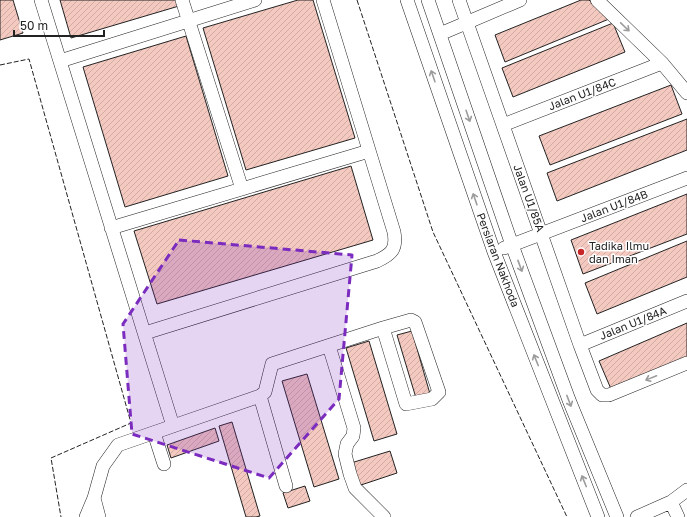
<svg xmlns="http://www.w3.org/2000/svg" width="687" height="517" viewBox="0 0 687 517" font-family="'Golos Text',sans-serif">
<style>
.building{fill:url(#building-hatch);stroke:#222}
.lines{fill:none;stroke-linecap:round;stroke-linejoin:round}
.minor-casing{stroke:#222;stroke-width:14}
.minor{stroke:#fff;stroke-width:13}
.fence{stroke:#222;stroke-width:1;stroke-dasharray:5 2;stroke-linecap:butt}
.oneway{stroke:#9c9c9c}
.marked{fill:#7b2cbf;fill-opacity:0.2;stroke:#7b2cbf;stroke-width:3;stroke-dasharray:8 5;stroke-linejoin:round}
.poi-dot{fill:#c62828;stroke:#fff;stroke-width:1.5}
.labels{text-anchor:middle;stroke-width:3;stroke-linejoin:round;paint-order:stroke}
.street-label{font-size:11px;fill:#222;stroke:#fff}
.poi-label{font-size:11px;fill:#222;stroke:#fff;text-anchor:start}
</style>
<defs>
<pattern id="building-hatch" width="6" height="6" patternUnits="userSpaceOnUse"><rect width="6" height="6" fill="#f3c9c0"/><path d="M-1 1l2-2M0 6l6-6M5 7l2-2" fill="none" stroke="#d0aca5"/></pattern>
</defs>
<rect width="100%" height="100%" fill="#fff"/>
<path class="building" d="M0,0H13L23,33L0,40Z
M60,0H177L179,6L71,38Z
M298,0H313L355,138L246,170L203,28Z
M581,0H589L609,19L505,62L495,35Z
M613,23L625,52L513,97L502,68Z
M186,36L228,176L125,207L83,67Z
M671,85L682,114L550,165L539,136Z
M687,119V150L557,201L547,173Z
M351,166L373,240L157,304L134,231Z
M687,194V234L583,274L571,240Z
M687,241V277L597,314L585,283Z
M687,323V357L611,389L599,361Z
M412,331L430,394L416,398L397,335Z
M369,341L397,434L374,441L346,348Z
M307,374L339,479L314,487L282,381Z
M232,422L260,516L256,517H246L219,426Z
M215,428L219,441L171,458L167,445Z
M390,451L397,473L358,486L351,463Z
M305,486L310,501L288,508L283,493Z"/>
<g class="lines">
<defs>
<path id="minor" d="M41,0L173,426
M182,0L242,189
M407,0L494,252L598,517
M428,0L512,245L569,400L617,517
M459,0L580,345L597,390L602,395H609L687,363
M597,0L662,63L687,93
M440,34L520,0
M60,61L255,0
M503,125L662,63
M111,228L369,151
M504,248L687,178
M411,320L415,322L439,392L432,399L406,404L383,328Z
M145,333L377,261C392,254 397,249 394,232L323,0
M580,345L687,301
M329,346L354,428L353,436L347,444L345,454L350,474L355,488L384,517
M260,396L286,486
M154,433L164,464
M94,498L99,517
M671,502L678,517
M86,517L94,498L103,466L118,445L260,396L265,392L272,364L383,328
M637,517L671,502L687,490"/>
</defs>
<use href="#minor" class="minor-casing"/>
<use href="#minor" class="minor"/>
<path class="fence" d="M357,0L433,232L567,517
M0,65L29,59L131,423L51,458L61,517"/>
</g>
<defs><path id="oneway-shaft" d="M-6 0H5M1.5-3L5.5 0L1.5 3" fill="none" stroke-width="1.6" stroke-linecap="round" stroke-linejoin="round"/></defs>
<g class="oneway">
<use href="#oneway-shaft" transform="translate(625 27) rotate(44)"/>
<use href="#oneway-shaft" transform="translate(433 76) rotate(-109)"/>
<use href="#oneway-shaft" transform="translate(468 116) rotate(71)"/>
<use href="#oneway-shaft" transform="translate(475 199) rotate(-109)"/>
<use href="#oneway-shaft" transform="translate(520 266) rotate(70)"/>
<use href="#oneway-shaft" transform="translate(536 360) rotate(-112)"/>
<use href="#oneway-shaft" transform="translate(651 378) rotate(158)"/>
<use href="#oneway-shaft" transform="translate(569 401) rotate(69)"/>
<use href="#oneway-shaft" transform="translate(584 481) rotate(-112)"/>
</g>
<path class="marked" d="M179,240L352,255L339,399L269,478L132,434L123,324Z"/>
<circle class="poi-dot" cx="581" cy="252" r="4"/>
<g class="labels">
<g class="street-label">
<text transform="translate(582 94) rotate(-21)" y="4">Jalan U1/84C</text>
<text transform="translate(529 198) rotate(70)" y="4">Jalan U1/85A</text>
<text transform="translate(614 206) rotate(-21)" y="4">Jalan U1/84B</text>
<text transform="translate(498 260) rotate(69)" y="4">Persiaran Nakhoda</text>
<text transform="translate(633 323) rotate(-22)" y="4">Jalan U1/84A</text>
</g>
<g class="poi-label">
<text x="589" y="250">Tadika Ilmu<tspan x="589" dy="13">dan Iman</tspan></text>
</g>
</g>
<path d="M14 30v6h90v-6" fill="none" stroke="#222222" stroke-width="2"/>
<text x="20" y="30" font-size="12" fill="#222222" stroke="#ffffff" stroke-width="3" paint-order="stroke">50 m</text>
</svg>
